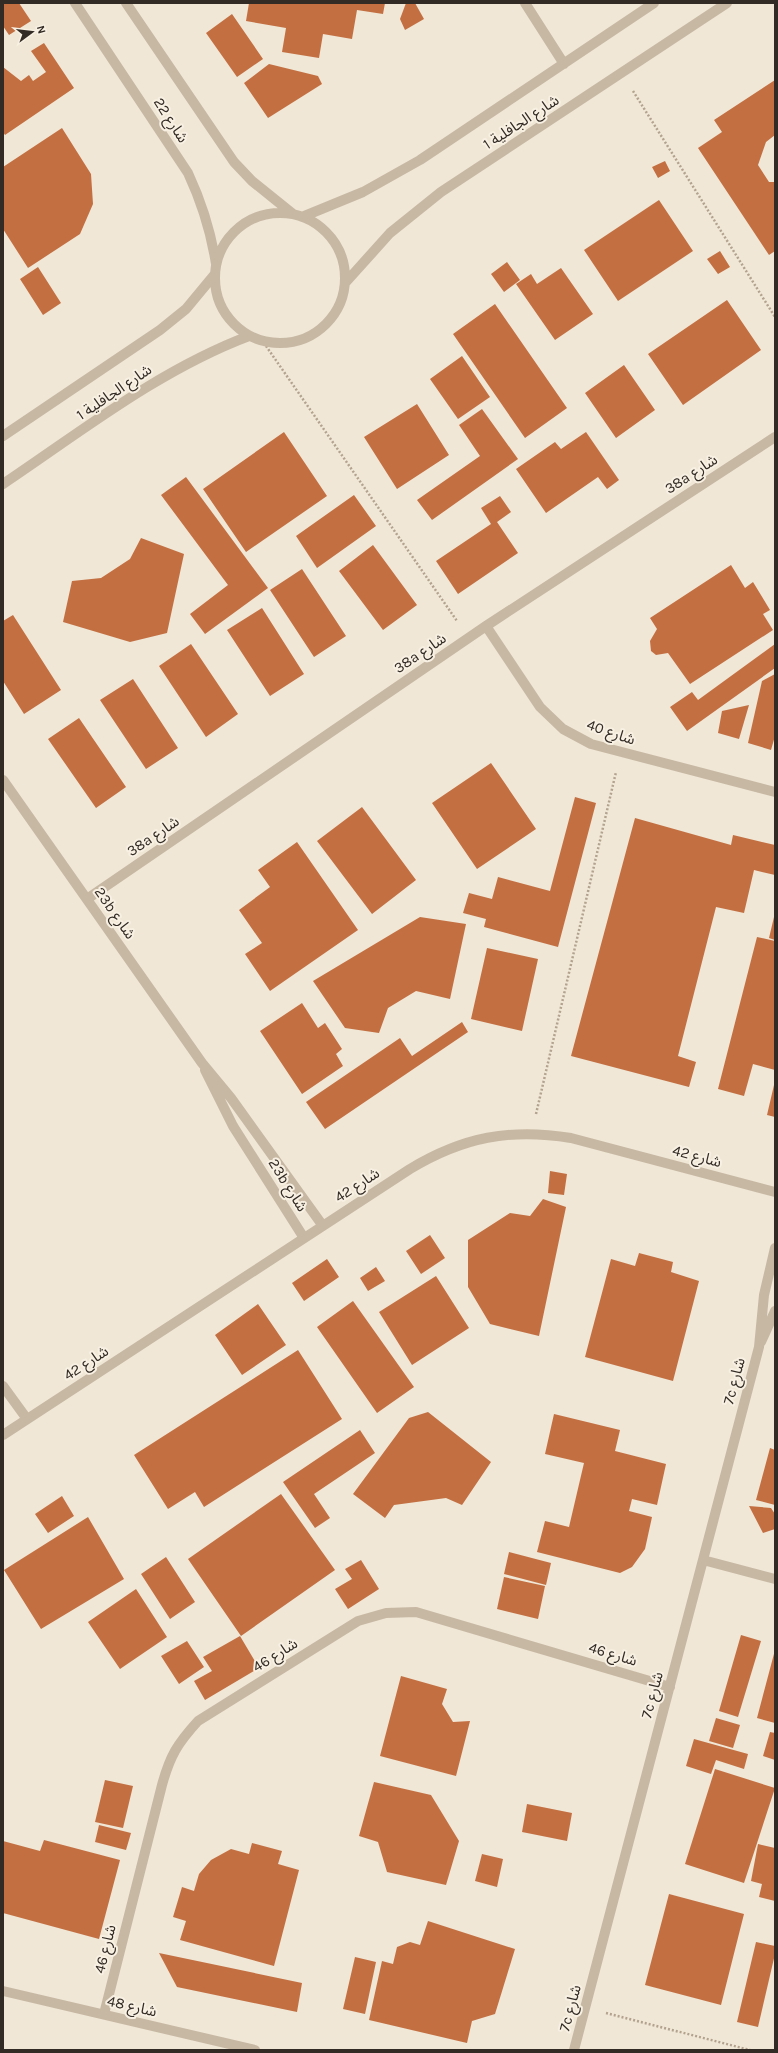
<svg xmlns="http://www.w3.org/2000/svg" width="778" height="2053" viewBox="0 0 778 2053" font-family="Karla,'Noto Sans Arabic',sans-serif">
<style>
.building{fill:#c36f42}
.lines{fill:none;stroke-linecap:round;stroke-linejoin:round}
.path{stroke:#b2a28e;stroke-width:2.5;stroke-dasharray:2 2;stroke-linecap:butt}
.minor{stroke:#c7b8a3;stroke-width:10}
.labels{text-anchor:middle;stroke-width:4;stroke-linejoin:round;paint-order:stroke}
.street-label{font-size:15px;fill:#322b25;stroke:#f8f0e2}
</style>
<rect width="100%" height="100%" fill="#f0e7d6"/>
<path class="building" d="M3,3H19L31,21L9,35L3,26Z
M249,3H385L383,14L357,10L352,39L323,34L319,58L282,52L286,28L246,21Z
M406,3H415L424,19L405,30L400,19Z
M232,14L263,59L237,77L206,33Z
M44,43L74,88L5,135L3,132V67L21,81L29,75L33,81L46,72L31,51Z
M269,64L318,76L322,84L268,118L244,83Z
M775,80V135L766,142L758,165L769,182H775V251L769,255L698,148L722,132L714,120Z
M62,128L91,174L93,204L80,234L28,268L3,229V167Z
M665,161L670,171L658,178L652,167Z
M659,200L693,251L618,301L584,250Z
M720,251L730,267L718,274L707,259Z
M507,262L520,280L504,292L491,274Z
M38,267L61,303L43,315L20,279Z
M561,268L593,314L555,340L516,284L531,274L537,284Z
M727,300L761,350L683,405L648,354Z
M495,304L567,408L525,438L453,334Z
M462,356L490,397L458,419L430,379Z
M624,365L655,410L616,438L585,393Z
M417,404L449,455L397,489L364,437Z
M482,409L518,459L432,520L417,500L480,456L459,425Z
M284,432L327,496L246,552L203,489Z
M586,432L619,480L607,489L598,477L546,513L516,469L555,442L561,449Z
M186,477L268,588L205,634L190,614L228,585L161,495Z
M354,495L376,526L317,568L296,536Z
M500,496L511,512L497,522L518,553L458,594L436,561L491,524L481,508Z
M141,538L184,554L167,633L130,642L63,622L72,581L101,578L130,559Z
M373,545L417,605L383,630L339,571Z
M731,565L745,588L753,582L770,610L763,614L773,630L690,684L668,653L656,655L651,651L650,641L657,629L650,618Z
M302,569L346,636L314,657L270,590Z
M262,608L304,674L270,696L227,630Z
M13,615L61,690L24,714L3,681V621Z
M191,644L238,714L206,737L159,666Z
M775,644V668L687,731L670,707L692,692L698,700Z
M775,674V736L771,750L748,743L762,681Z
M133,679L178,748L146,769L100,700Z
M749,705L739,739L718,733L722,711Z
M79,718L126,787L96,808L48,739Z
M491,763L536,829L477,869L432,803Z
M575,797L596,803L558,947L484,927L486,919L463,913L469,893L492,899L498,877L550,891Z
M362,807L416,880L372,914L317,841Z
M635,818L731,845L733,835L775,845V875L754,870L744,913L716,907L678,1056L696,1062L689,1087L571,1056Z
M297,842L358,930L270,991L245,954L262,943L239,910L270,887L258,870Z
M420,917L466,924L450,999L416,991L388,1008L379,1033L345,1028L313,981Z
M774,917L775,918V940L769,938Z
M757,937L775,941V1070L753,1064L744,1096L718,1089Z
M487,948L538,959L522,1031L471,1019Z
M302,1003L318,1028L325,1023L342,1049L336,1054L343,1066L302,1094L260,1031Z
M462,1022L468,1032L325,1129L306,1102L400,1038L412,1056Z
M774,1085H775V1117L767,1115Z
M550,1171L567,1174L564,1195L548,1193Z
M543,1199L566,1207L539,1336L490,1324L468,1287V1240L510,1213L530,1216Z
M430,1235L445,1258L421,1274L406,1251Z
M639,1253L673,1262L671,1272L699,1281L673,1381L585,1357L611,1259L635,1266Z
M327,1259L339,1277L304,1301L292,1283Z
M376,1267L385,1281L368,1291L360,1278Z
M436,1276L469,1328L412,1365L379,1312Z
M353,1301L414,1387L377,1413L317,1327Z
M258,1304L286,1345L242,1375L215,1335Z
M298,1350L342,1419L204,1507L195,1492L168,1509L134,1455Z
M428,1412L491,1462L462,1505L446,1498L394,1505L385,1518L353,1494L409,1418Z
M554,1414L620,1430L615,1451L666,1464L657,1505L632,1499L629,1511L652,1517L645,1549L632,1567L620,1573L537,1552L545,1521L569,1527L584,1463L545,1454Z
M360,1430L375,1453L314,1494L330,1518L315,1528L283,1482Z
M770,1448L775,1450V1505L756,1500Z
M281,1494L335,1570L241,1636L188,1559Z
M62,1496L74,1516L48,1533L35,1514Z
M749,1506L771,1508L775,1514V1529L763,1533Z
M88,1517L124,1579L41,1629L4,1570Z
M509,1552L551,1563L546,1585L504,1574Z
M166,1557L195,1602L170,1619L141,1574Z
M361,1560L379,1589L348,1609L335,1589L352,1579L345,1569Z
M504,1577L545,1586L538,1619L497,1609Z
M136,1589L167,1637L120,1669L88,1622Z
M741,1635L761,1641L738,1717L719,1711Z
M240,1636L259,1668L205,1700L194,1681L212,1671L203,1657Z
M187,1641L204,1667L179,1684L161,1656Z
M775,1650V1723L757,1718Z
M401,1676L447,1689L442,1704L453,1722L470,1721L456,1776L380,1756Z
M716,1718L740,1725L733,1748L709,1741Z
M770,1732L775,1733V1760L763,1756Z
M694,1739L748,1754L744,1769L716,1760L711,1774L686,1766Z
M715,1769L775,1788L744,1883L685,1864Z
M105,1780L133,1786L123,1828L95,1822Z
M374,1782L431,1795L459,1841L446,1885L387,1872L378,1842L359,1836Z
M527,1804L572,1813L567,1841L522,1832Z
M99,1825L131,1833L126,1850L95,1842Z
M44,1840L120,1860L99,1939L3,1913V1841L40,1851Z
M252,1843L282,1851L278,1864L299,1870L274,1966L180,1940L186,1921L173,1917L182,1887L194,1891L199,1874L211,1860L231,1849L249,1854Z
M758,1844L775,1848V1901L759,1897L762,1884L751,1881Z
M482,1854L503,1859L497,1887L475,1881Z
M669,1894L744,1914L721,2005L645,1985Z
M428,1921L515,1949L495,2014L472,2021L467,2043L369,2020L382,1961L393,1964L397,1947L410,1942L420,1945Z
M756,1942L775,1946V1954L758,2027L737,2022Z
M159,1953L302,1983L297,2012L177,1987Z
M355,1957L376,1962L365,2014L343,2009Z"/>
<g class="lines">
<path class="path" d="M633,91L775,317
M266,346L457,621
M536,1114L616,772
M606,2013L750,2050"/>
<path class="minor" d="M75,3L188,173C202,203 211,232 216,264
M126,3L234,162L252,181L293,214
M525,3L564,64
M215 278a65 65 0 1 1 130 0a65 65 0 1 1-130 0Z
M302,217L363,192L420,160L654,3
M346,282L390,233L441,192L727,3
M3,436L160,330L186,309L215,274
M3,484C82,431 159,370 249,336
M486,626L540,707L563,729L591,744L775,792
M3,780L202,1063L231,1098L323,1226
M87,899L486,626L775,437
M205,1070L233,1126L304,1238
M761,1342L775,1311
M3,1386L27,1419
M3,1435L410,1169C463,1137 510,1128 571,1138L775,1192
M703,1560L775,1579
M3,1991L255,2050
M104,2014L162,1785C170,1756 177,1744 198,1721L358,1621L386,1613L416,1612L670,1687
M574,2050L759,1347L764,1295L775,1248"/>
</g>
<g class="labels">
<g class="street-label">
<text transform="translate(171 120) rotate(57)" y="5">شارع 22</text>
<text transform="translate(521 122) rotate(-33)" y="5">شارع الجافلية 1</text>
<text transform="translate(114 392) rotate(-34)" y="5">شارع الجافلية 1</text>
<text transform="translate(691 474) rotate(-33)" y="5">38a شارع</text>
<text transform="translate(420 653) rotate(-34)" y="5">38a شارع</text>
<text transform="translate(611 732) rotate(19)" y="5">شارع 40</text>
<text transform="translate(153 836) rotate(-34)" y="5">38a شارع</text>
<text transform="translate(115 913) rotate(55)" y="5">23b شارع</text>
<text transform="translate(697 1156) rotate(15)" y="5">شارع 42</text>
<text transform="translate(288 1185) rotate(58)" y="5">23b شارع</text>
<text transform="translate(357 1185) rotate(-33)" y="5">شارع 42</text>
<text transform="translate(86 1363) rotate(-33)" y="5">شارع 42</text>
<text transform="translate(734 1381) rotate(-75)" y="5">7c شارع</text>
<text transform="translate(613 1654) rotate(17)" y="5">شارع 46</text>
<text transform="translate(275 1655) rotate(-32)" y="5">شارع 46</text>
<text transform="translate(652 1695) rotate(-75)" y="5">7c شارع</text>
<text transform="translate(105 1949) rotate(-76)" y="5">شارع 46</text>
<text transform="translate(132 2006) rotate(13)" y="5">شارع 48</text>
<text transform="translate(570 2008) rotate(-75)" y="5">7c شارع</text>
</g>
</g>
<rect width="778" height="2053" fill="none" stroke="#322b25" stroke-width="8"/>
<g transform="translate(32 32) rotate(75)" stroke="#f8f0e2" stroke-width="3" paint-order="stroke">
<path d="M0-3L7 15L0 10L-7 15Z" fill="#322b25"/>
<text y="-6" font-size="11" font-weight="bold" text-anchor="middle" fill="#322b25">N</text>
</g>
</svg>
